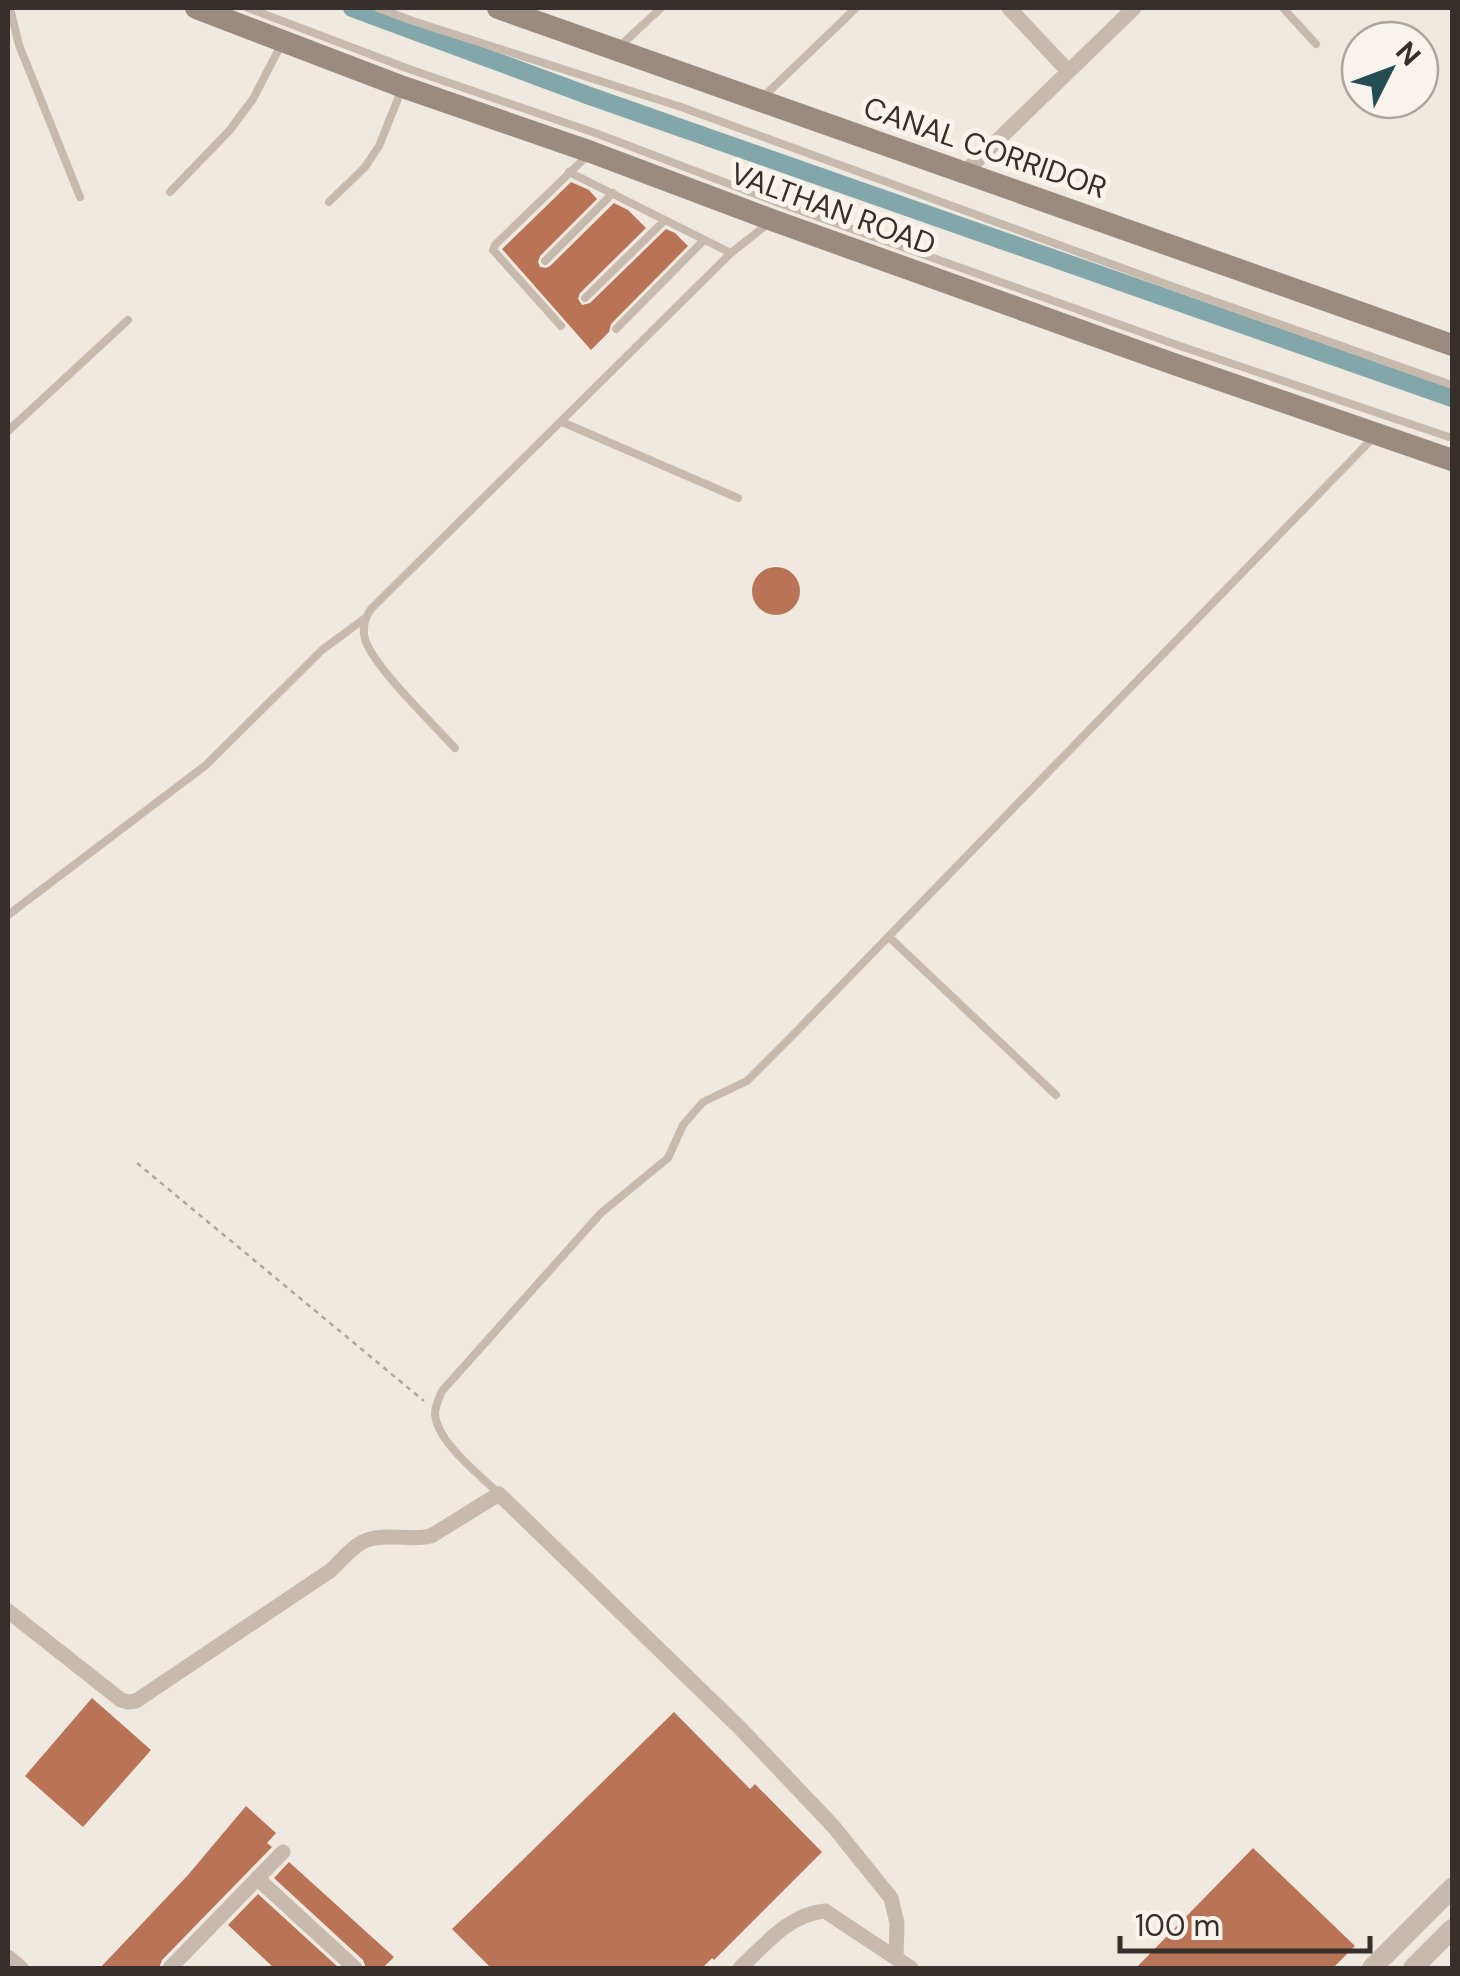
<svg xmlns="http://www.w3.org/2000/svg" width="1460" height="1976" viewBox="0 0 1460 1976" font-family="'DM Sans',sans-serif">
<style>
.lines{fill:none;stroke-linecap:round;stroke-linejoin:round}
.canal{stroke:#82a7aa;stroke-width:18}
.building{fill:#b97356}
.path{stroke:#b3a597;stroke-width:2.5;stroke-dasharray:5 5;stroke-linecap:butt}
.service{stroke:#c7baad;stroke-width:8}
.minor{stroke:#c7baad;stroke-width:15}
.tertiary{stroke:#c7baad;stroke-width:20}
.secondary{stroke:#9b8a7e;stroke-width:22}
.labels{text-anchor:middle;stroke-width:10;stroke-linejoin:round;paint-order:stroke}
.street-label{font-size:30px;fill:#372f2b;stroke:#f8f3ec}
</style>
<rect width="100%" height="100%" fill="#f0e9e0"/>
<g class="lines">
<path class="canal" d="M352,8L587,95L1452,398"/>
</g>
<path class="building" d="M571,182L589,190L597,199L540,256L538,262L540,267L546,268L550,266L614,203L628,210L646,228L580,293L578,299L582,305L590,303L666,229L675,233L688,246L611,324L609,332L591,350L502,249Z
M752 591a24 24 0 1 1 48 0a24 24 0 1 1-48 0Z
M92,1698L151,1750L83,1827L25,1776Z
M674,1712L750,1789L755,1784L822,1852L714,1960L712,1958L702,1968H491L452,1929Z
M246,1806L276,1833L267,1843L272,1847L162,1960L159,1968H100L188,1875Z
M1253,1848L1355,1946L1333,1968H1136Z
M289,1862L394,1957L383,1968H366L363,1960L274,1878Z
M258,1894L339,1968H274L228,1925Z"/>
<g class="lines">
<path class="path" d="M137,1163L424,1401"/>
<path class="service" d="M10,8L19,45L80,197
M248,8L409,69L598,134L779,203L1177,345L1452,438
M378,8L413,21L681,107L1177,288L1452,385
M1283,8L1316,44
M620,46L661,8
M762,98L856,8
M569,172L731,253
M170,192L229,131L253,99L281,45
M329,202L365,167L379,146L401,91
M545,261L613,193
M585,298L665,220
M561,326L493,250L495,245L588,155
M616,329L704,240
M562,422L738,498
M8,431L128,320
M455,748C434,725 372,665 365,639C362,628 364,619 371,609L731,253L769,223
M8,915L206,765L322,650L364,619
M889,937L1056,1095
M499,1494C479,1474 437,1442 435,1414C435,1406 439,1398 442,1391L601,1213L668,1158L683,1125L703,1102L747,1081L788,1040L1372,439"/>
<path class="minor" d="M1009,8L1068,71
M965,172L1134,8
M8,1611L121,1700L128,1702L136,1701L330,1571C341,1561 353,1545 367,1540C387,1533 411,1541 431,1536L499,1494L740,1728L833,1826L891,1898L897,1923L896,1958
M257,1878L355,1968
M8,1957L21,1968
M170,1968L283,1852
M740,1968C765,1945 789,1914 825,1911L911,1968"/>
<path class="tertiary" d="M1372,1968L1452,1888
M1413,1968L1452,1929"/>
<path class="secondary" d="M196,8L403,87L591,152L772,220L1171,363L1452,460
M498,8L1452,345"/>
</g>
<g class="labels">
<g class="street-label">
<text transform="translate(985 148) rotate(19)" y="10">CANAL CORRIDOR</text>
<text transform="translate(833 209) rotate(20)" y="10">VALTHAN ROAD</text>
</g>
</g>
<rect width="1460" height="1976" fill="none" stroke="#372f2b" stroke-width="20"/>
<g transform="translate(1390 70) rotate(48)"><circle r="48" fill="#f8f3ec" stroke="#aba59f" stroke-width="2.5"/>
<path d="M0-8L18 38L0 25L-18 38Z" fill="#254e54"/>
<text y="-15" font-size="28" font-weight="bold" text-anchor="middle" fill="#372f2b">N</text>
</g>
<path d="M1120 1936v15h250v-15" fill="none" stroke="#372f2b" stroke-width="5"/>
<text x="1135" y="1936" font-size="30" fill="#372f2b" stroke="#f8f3ec" stroke-width="8" paint-order="stroke">100 m</text>
</svg>
